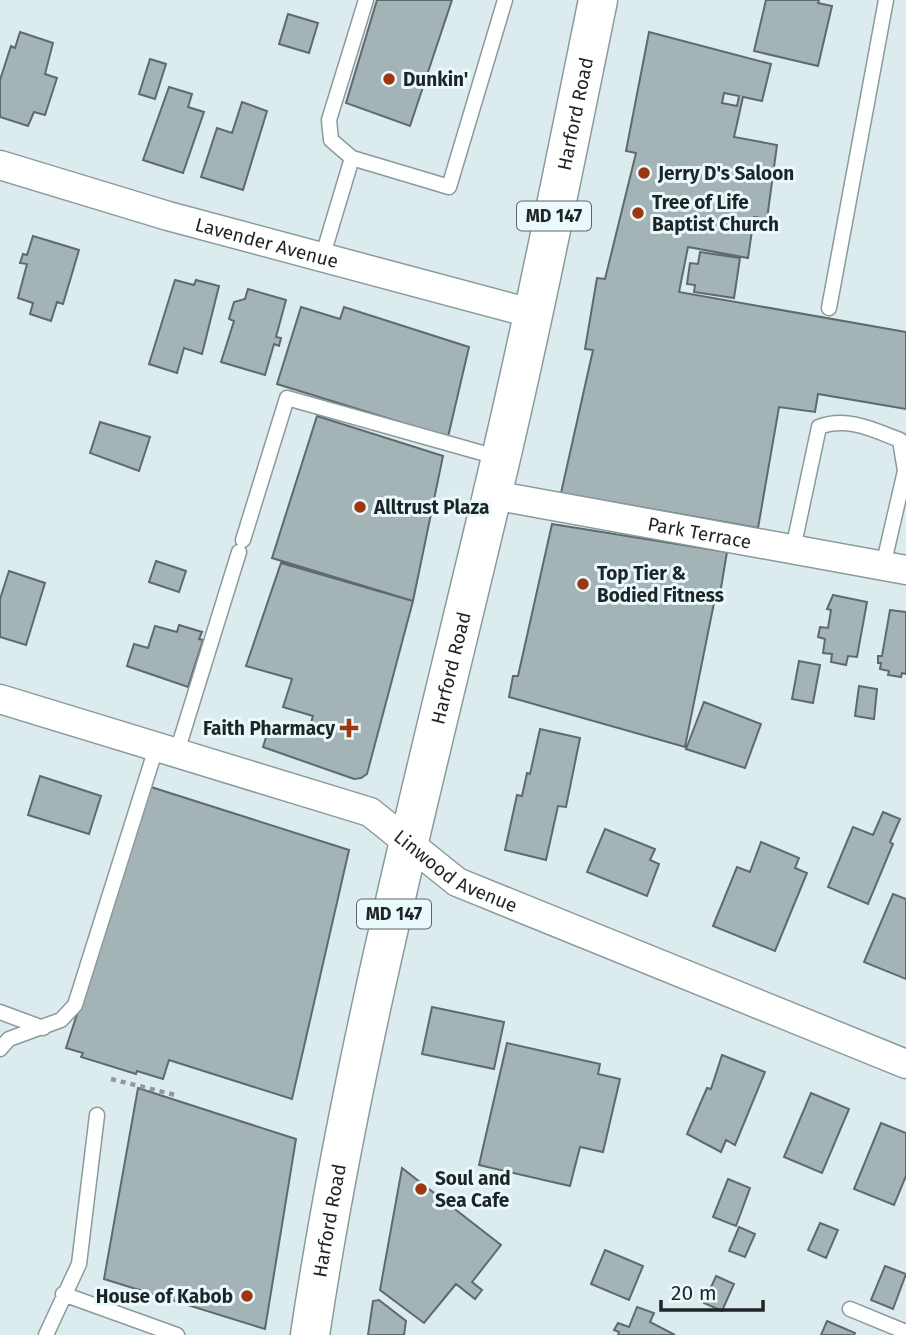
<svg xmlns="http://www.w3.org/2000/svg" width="906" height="1335" viewBox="0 0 906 1335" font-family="'Fira Sans',sans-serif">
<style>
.building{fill:#a4b3b5;stroke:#5d6b6d;stroke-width:2;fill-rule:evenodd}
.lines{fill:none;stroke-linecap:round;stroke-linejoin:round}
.lane-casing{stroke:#8b9a9c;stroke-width:17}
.street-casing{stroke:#8b9a9c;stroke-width:31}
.primary-casing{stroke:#8b9a9c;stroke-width:41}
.path{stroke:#8e9a9b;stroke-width:4.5;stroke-dasharray:5 5;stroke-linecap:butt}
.lane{stroke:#fff;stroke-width:14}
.street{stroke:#fff;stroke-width:28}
.primary{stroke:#fff;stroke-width:38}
.poi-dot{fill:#9d3712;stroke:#e9f9fc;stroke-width:2.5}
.labels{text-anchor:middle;stroke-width:6;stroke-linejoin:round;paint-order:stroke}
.shield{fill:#e9f9fc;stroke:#5c6566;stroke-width:2}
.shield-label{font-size:18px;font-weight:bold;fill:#1f2526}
.poi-label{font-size:19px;font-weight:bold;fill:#1f2526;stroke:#e9f9fc;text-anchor:start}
.street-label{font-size:19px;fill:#1f2526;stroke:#e9f9fc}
</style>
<rect width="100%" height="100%" fill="#dcecee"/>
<path class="building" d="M377,0H452L410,126L346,103Z
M766,0H819L818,3L832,6L818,66L754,51Z
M288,14L318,23L309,53L279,44Z
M20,32L53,43L45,74L57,78L45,115L34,112L28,126L0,117V80L11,46L15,48Z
M649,32L771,64L762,101L743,97L734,137L777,145L767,219L754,217L748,258L688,247L679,292L906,332V409L818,394L815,412L779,407L758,528L561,493L593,350L585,349L597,278L605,279L636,153L626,151ZM724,93L739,96L737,106L722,103Z
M150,59L166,64L155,99L139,94Z
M169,87L192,94L188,107L204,112L183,173L143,160Z
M242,102L267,111L243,190L201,177L217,128L232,133Z
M33,236L79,250L63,304L57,302L51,321L30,314L33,303L18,298L27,264L20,263L23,254L27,255Z
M700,252L740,258L734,298L694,292L695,285L687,284L690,263L698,264Z
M175,280L194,285L196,280L219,286L202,354L184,348L177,373L149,364Z
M248,289L286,300L276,337L281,338L279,346L274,344L265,375L221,362L234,321L229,319L234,302L245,299Z
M301,307L340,319L344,307L469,347L448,437L277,384Z
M317,416L443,456L413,601L272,558Z
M100,422L150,437L139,471L90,453Z
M552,524L727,552L719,600L715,598L685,747L509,697L513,676H518Z
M156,561L186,571L179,592L149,582Z
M281,563L413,601L367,774L361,778L354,779L263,747L270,724L307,736L313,716L283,707L292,679L246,666Z
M9,571L45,583L26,645L0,637V599Z
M833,595L867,602L857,657L848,656L846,665L831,662L832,654L823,653L825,639L818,637L820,627L828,628L831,610L827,609Z
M890,610L906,612V674L902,673L901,677L888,675L889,671L880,669L881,663H878V656H882Z
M179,625L202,632L199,639L203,640L188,687L127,666L134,644L148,648L155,626L177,632Z
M799,661L820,665L813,703L792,699Z
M859,686L877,689L874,719L855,716Z
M704,702L761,724L745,768L686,749Z
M540,729L580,738L566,807L558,806L546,860L505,850L517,795L522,796L527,773L530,774Z
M40,776L101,796L89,834L28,815Z
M151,787L349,850L292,1099L169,1060L163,1079L137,1071L136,1074L81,1057L83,1053L66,1048Z
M883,812L900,819L890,842L893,844L868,904L828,887L853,827L873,835Z
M605,829L655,849L650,860L659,864L647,896L587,872Z
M761,842L799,858L795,868L807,873L775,951L713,926L737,867L750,872Z
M893,894L906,899V979L864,962Z
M432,1007L504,1022L494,1069L422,1054Z
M507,1043L600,1064L598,1074L620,1079L603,1152L580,1147L570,1186L479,1165Z
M722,1055L765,1072L735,1145L726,1140L721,1152L687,1134L707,1088L711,1089Z
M138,1088L296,1139L265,1329L104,1279Z
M811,1093L849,1109L822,1173L784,1157Z
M881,1123L906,1133V1176L894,1205L854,1189Z
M402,1168L501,1245L472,1282L482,1290L475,1299L456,1284L424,1323L380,1290Z
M728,1179L750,1188L736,1226L713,1217Z
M820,1223L838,1230L826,1258L808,1250Z
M739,1227L755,1234L745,1257L729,1251Z
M605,1250L643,1266L629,1300L591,1284Z
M885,1266L906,1274L893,1309L871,1300Z
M716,1276L734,1284L722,1311L704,1303Z
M379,1300L406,1321L404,1335H368L373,1301Z
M637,1307L654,1313L650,1322L675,1335H618L619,1332L614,1330L618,1323L629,1327Z
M827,1321L855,1333L854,1335H821Z"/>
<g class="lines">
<defs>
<path id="lane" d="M366,0L329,120L331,140L352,158L449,187L505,0
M322,258L352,158
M829,308L886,0
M243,540L287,398L500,458
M793,549L819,427C847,416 874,430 900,440L905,471L883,566
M176,755L239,552
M0,1012L43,1028
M0,1049L9,1039L61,1020L75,1005L156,748
M63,1294L177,1335
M850,1309L906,1332
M46,1335L79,1264L97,1115"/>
<g id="street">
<path id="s1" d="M0,165L168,216L534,314"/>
<path id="s2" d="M493,495L906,570"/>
<path id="s3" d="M0,699L370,812L457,882L906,1064"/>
</g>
<g id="primary">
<path id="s4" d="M310,1335C353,1048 428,766 495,483C533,323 565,162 598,0"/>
</g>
</defs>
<use href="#lane" class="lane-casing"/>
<use href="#street" class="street-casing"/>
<use href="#primary" class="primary-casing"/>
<path class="path" d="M111,1079L175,1095"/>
<use href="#lane" class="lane"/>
<use href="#street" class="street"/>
<use href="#primary" class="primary"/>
</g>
<g class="poi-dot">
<circle cx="389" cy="79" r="7"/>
<circle cx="644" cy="173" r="7"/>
<circle cx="638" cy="213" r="7"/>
<circle cx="360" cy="507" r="7"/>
<circle cx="583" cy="584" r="7"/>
<path d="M345.5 717.5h7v7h7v7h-7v7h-7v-7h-7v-7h7z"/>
<circle cx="421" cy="1189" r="7"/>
<circle cx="247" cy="1296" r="7"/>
</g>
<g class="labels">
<g class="shield">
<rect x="517" y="201.5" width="74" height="29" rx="5"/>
<rect x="357" y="899.5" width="74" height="29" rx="5"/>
</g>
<g class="shield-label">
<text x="554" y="222">MD 147</text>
<text x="394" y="920">MD 147</text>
</g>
<g class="poi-label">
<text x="403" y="86">Dunkin'</text>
<text x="658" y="180">Jerry D's Saloon</text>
<text x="652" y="209">Tree of Life<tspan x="652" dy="22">Baptist Church</tspan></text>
<text x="374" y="514">Alltrust Plaza</text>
<text x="597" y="580">Top Tier &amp;<tspan x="597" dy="22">Bodied Fitness</tspan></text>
<text x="335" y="735" text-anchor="end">Faith Pharmacy</text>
<text x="435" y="1185">Soul and<tspan x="435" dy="22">Sea Cafe</tspan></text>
<text x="233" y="1303" text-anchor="end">House of Kabob</text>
</g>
<g class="street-label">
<text dy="7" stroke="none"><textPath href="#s4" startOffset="1250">Harford Road</textPath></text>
<text dy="7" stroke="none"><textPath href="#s1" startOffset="278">Lavender Avenue</textPath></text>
<text dy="7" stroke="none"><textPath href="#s2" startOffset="210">Park Terrace</textPath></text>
<text dy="7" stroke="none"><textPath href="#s4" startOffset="682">Harford Road</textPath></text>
<text dy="7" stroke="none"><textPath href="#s3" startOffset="492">Linwood Avenue</textPath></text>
<text dy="7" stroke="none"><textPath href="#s4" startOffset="116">Harford Road</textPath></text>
</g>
</g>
<path d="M661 1300v10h102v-10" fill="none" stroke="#1f2526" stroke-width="3.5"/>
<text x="671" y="1300" font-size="21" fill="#1f2526" stroke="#e9f9fc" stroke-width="5" paint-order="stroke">20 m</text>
</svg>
